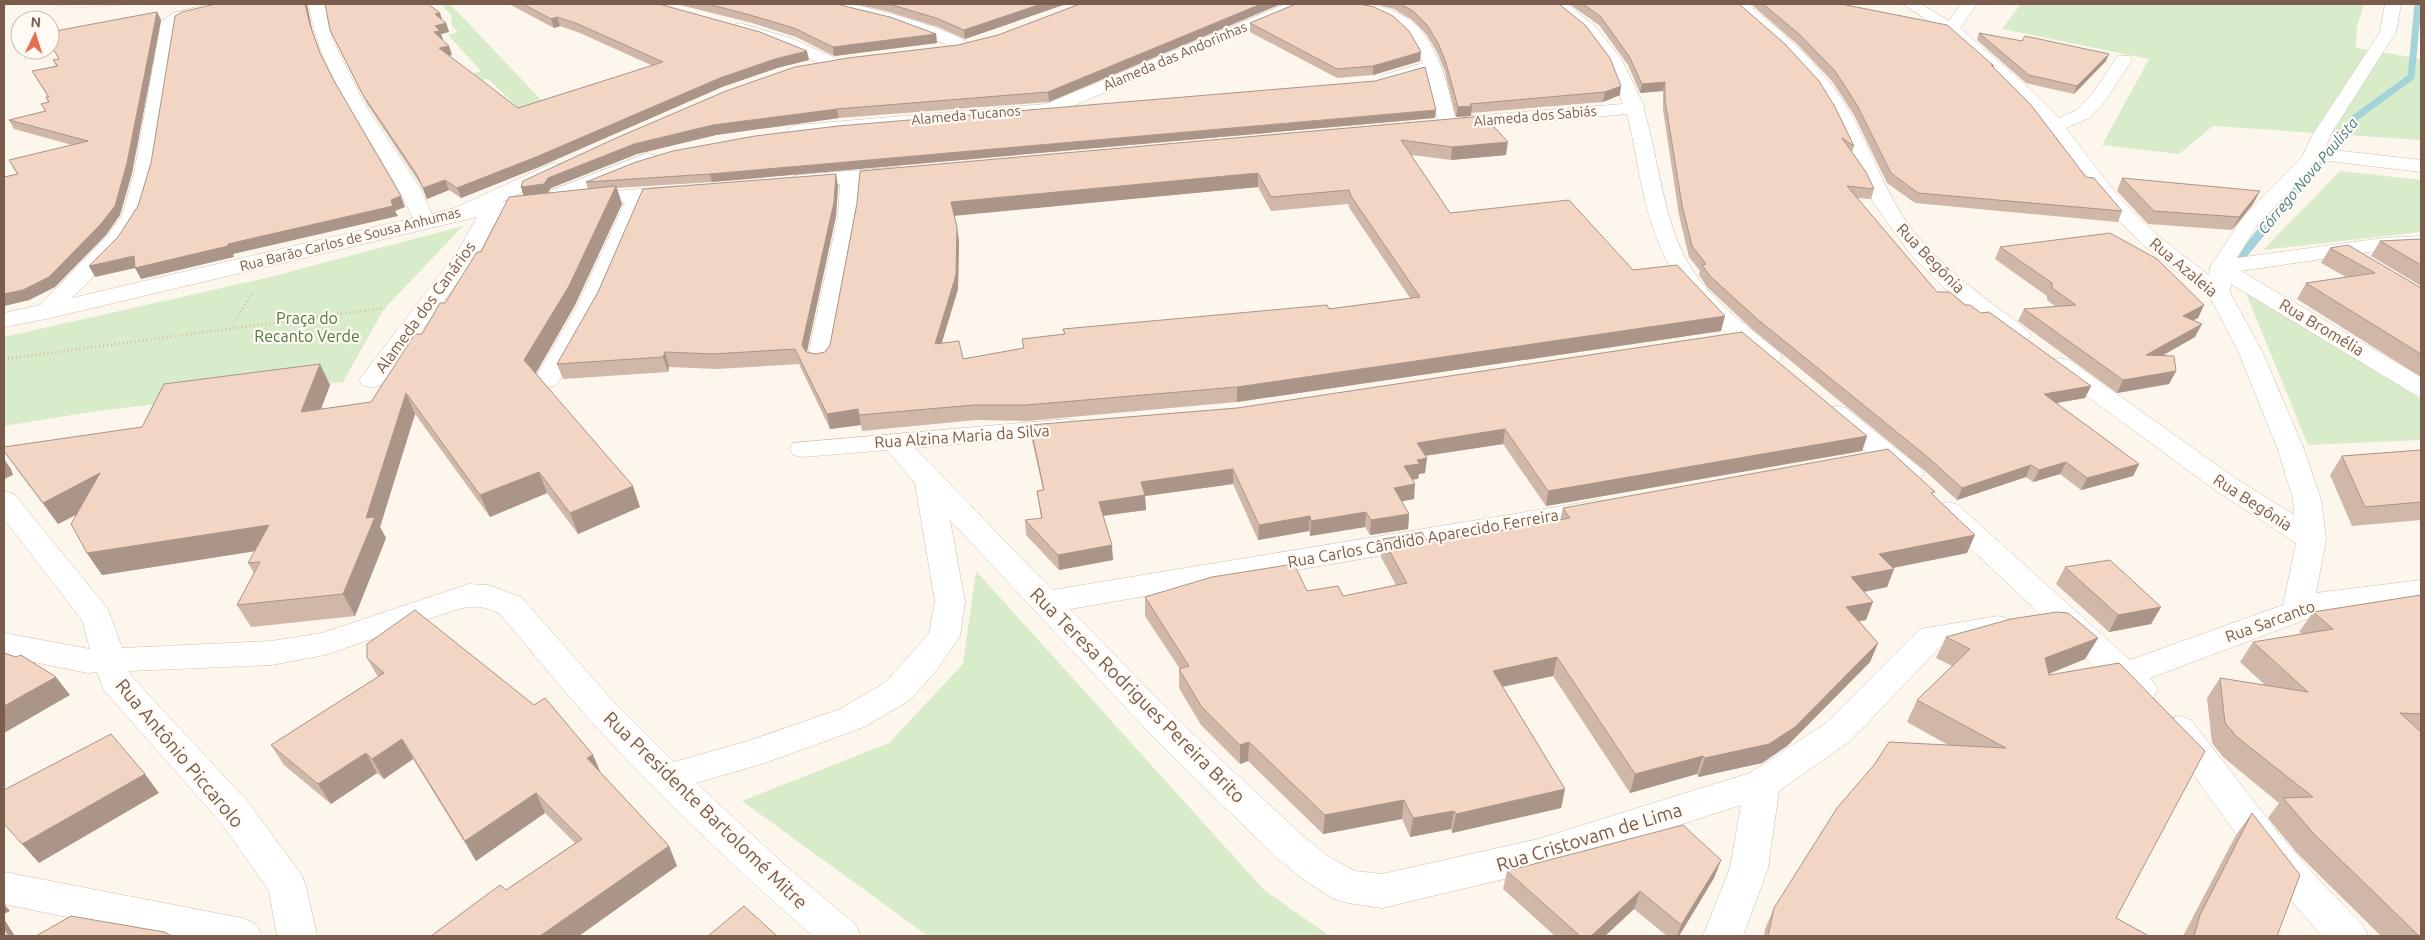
<svg xmlns="http://www.w3.org/2000/svg" width="2425" height="940" viewBox="0 0 2425 940" font-family="Ubuntu,sans-serif">
<style>
.green{fill:#d8ecc9}
.lines{fill:none;stroke-linecap:round;stroke-linejoin:round}
.stream-far1{stroke:#a5d3da;stroke-width:7}
.stream{stroke:#a5d3da;stroke-width:9}
.minor-casing{stroke:#d1beb0;stroke-width:1}
.path-far1{stroke:#d9b8a5;stroke-width:2;stroke-dasharray:0.5 2.5;stroke-linecap:butt}
.path{stroke:#d9b8a5;stroke-width:2.5;stroke-dasharray:1 3;stroke-linecap:butt}
.minor{fill:#fff;fill-rule:evenodd}
.wall{fill:#d1b7a8;fill-rule:evenodd}
.shaded-wall{fill:#aa9588}
.building{fill:#f3d5c3;stroke:#aa9588;fill-rule:evenodd}
.labels{text-anchor:middle;stroke-width:4.5;stroke-linejoin:round;paint-order:stroke}
.far-street-label{font-size:14px;fill:#7a5c4d;stroke:#fffaf3}
.far-water-label{font-size:15px;font-style:italic;fill:#437c86;stroke:#fffaf3}
.street-label{font-size:16px;fill:#7a5c4d;stroke:#fffaf3}
.park-label{font-size:16px;fill:#537a41;stroke:#fffaf3}
.near-street-label{font-size:19px;fill:#7a5c4d;stroke:#fffaf3}
</style>
<rect width="100%" height="100%" fill="#fdf6ec"/>
<path class="green" d="M441,4H450L547,106L524,113L488,79L385,104L380,97L481,71L448,35L458,32L452,26L451,15Z
M2021,4H2364L2357,26L2356,48L2421,59V140L2213,126L2179,154L2102,145L2149,59L2002,29Z
M2340,171L2421,180V232L2263,250Z
M463,226L384,309L343,382L97,411L4,426V337L266,278Z
M2243,286L2421,399V440L2308,445Z
M976,571L1264,890L1330,936H928L742,801L889,743L963,664Z"/>
<g class="lines">
<path class="stream-far1" d="M2321,159L2356,117L2411,77L2418,4"/>
<path class="stream" d="M2231,269L2322,158"/>
<defs>
<path id="minor" d="M209,4H235L232,7L185,19L177,24L154,173L142,216L123,246L72,298L413,218C381,146 320,84 309,4H325L332,39L365,105L419,186L432,214L455,208L548,165L555,163L562,165L565,169L562,173L502,202L542,197L549,199L552,203L549,207L500,214L476,258L381,385L372,388L363,385L359,380L458,251L477,217L46,319L4,327V313L40,305L107,236L122,216L134,173L161,22L173,13Z
M821,4C830,3 840,3 848,4C869,6 962,32 972,46L970,49H958L909,30L824,7Z
M1285,4H1306L1303,7L1059,112L797,137L790,135L788,131L790,127L797,125L1046,104Z
M1345,4C1423,0 1441,52 1455,117L1623,104L1605,60L1585,34L1550,4H1567L1596,27L1622,60L1645,108L1644,110C1660,162 1663,229 1695,274C1717,305 1750,328 1779,352L1782,357L1779,362L1770,364L1761,362C1695,307 1663,279 1643,192C1637,166 1634,140 1627,114L1447,130L1440,128L1426,73L1389,84L1383,83L1380,79L1383,75L1423,63C1408,23 1386,17 1348,7Z
M1731,4H1748C1788,36 1825,69 1851,114C1872,152 1885,193 1911,228C1942,269 1987,299 2027,330L2031,335L2027,340L2019,342L2011,340L1942,286L1911,255L1873,202L1833,115L1817,89L1785,52Z
M1903,4H1921L1949,21L1961,4H1977L1960,28L2028,87L2059,118L2077,110L2093,93L2118,56H2130L2132,60L2105,101L2089,118L2066,128C2090,159 2112,192 2140,219C2161,239 2185,257 2209,275L2210,267L2244,216L2302,157L2313,134L2380,32L2385,4H2401L2396,32L2331,134L2325,149L2421,160V172L2320,160L2258,224L2237,258L2383,238L2421,236V248L2383,250L2241,271L2421,377V396L2412,393L2231,284L2230,293L2262,351L2303,447L2321,499L2326,539L2316,593L2421,580V600L2326,612L2150,678L2158,689L2153,698C2132,704 2128,696 2113,684L1938,517L1934,511L1938,505L1948,502L1958,505L2130,660L2283,605L2296,543L2215,490L2051,370L2048,365L2051,360L2060,358L2069,360L2235,478L2294,515L2293,499L2277,447L2238,351L2210,297L2152,253L2124,226L2098,196L2040,118L2016,95L1945,32Z
M740,23L793,39L838,59L840,63L838,67H826L793,50L734,31L732,28L734,25Z
M647,153L654,155L657,159L654,163L576,194L679,186L686,188L689,192L686,196L646,200L601,306L560,380L556,385L547,388L538,385L534,380L577,306L625,202L582,205L575,203L572,199L575,195L559,200L552,198L549,194L552,190Z
M898,167L905,169L908,173L905,177L861,182L858,216L831,360L828,365L819,367L810,365L807,360L838,216L840,184L799,187L792,185L789,181L792,177L799,175Z
M1837,406L1846,408L1920,468L1924,474L1920,480L1910,483L1900,480L1828,420L1824,414L1828,408Z
M1068,419L1077,421L1081,427L1077,433L915,448L1052,590L1599,500L1609,503L1613,509L1609,515L1599,518L1070,609L1179,721L1303,836L1329,857L1355,871L1382,874L1538,839L1750,773L1826,723L1920,629L1998,616L2009,619L2014,627L2009,635L1940,647L1850,741L1779,791L1768,868L1743,936H1703L1730,868L1741,805L1538,871L1382,908L1348,903L1334,899L1303,879L1277,858L1155,739L950,520L965,602L960,636L935,672L910,700L864,727L765,763L696,783L786,866L855,924L861,936H813C735,868 659,796 590,720C558,685 529,648 499,613C481,605 470,605 452,611L325,655L271,665L129,671L131,676L248,802L301,874L306,886L317,936H277L269,891L222,824L104,690L97,672L88,673L4,656V633L90,649L82,620L4,519V491L14,494L108,609L122,648L271,641L322,633L457,588L468,584L488,585L521,597L613,701L674,762L748,741L840,709L886,682L929,633L935,602L915,483L887,450L803,457L793,455L790,449L793,443Z
M2179,716L2191,720L2279,834L2319,880L2362,924L2368,936H2322L2252,856L2167,738L2162,729L2167,720Z
M4,872L242,918L256,924L262,936H158L4,904Z"/>
</defs>
<use href="#minor" class="minor-casing"/>
<path class="path-far1" d="M51,4L73,8L130,4"/>
<path class="path" d="M230,329L253,292
M4,359L385,308"/>
<use href="#minor" class="minor"/>
</g>
<path class="wall" d="M509,4H659L809,60L777,68L722,87L539,167L461,198L449,190L427,199L421,185L367,104L330,30L442,20L446,23L449,32L441,34L443,40H442L449,46L452,55L449,56L518,108L653,66L580,33L560,26L554,28Z
M676,4H836L936,34L937,43L834,56L796,37L752,23Z
M855,4H1066L965,39L938,27L886,11Z
M1080,4L1049,102L839,118L716,135L637,154L551,188L548,193L588,189L586,182L1435,118L712,182L617,188L622,204L575,305L536,373L640,507L578,534L547,493L490,517L415,414L380,527L386,538L355,616L251,627L237,605L254,573L248,563L255,551L102,575L87,553L76,515L58,524L16,468L4,451L142,427L330,385L321,409L371,402L445,303L481,252L524,195L521,187L958,45L998,35Z
M1374,4H1559L1620,95L1603,102L1471,113V116L1456,117L1445,72L1437,52L1426,34L1412,20L1394,9Z
M1569,4H1739L1854,146L1852,152L1874,189L1871,199L1857,198L1937,292L1965,305L2091,386L2085,398L2056,403L2139,464L2133,476L2081,490L2060,474L2033,482L2026,477L1957,500L1925,471L1753,330L1707,287L1699,275L1700,271L1689,257L1679,215L1663,110V91L1640,93L1628,65L1599,25Z
M1751,4H1849H1844L1994,66L1993,67L2086,177L2122,211L2118,222L1915,203L1887,183L1854,115L1832,81L1797,44Z
M157,12L161,20L132,173L120,215L106,235L55,287L29,300L4,306V177L17,174L9,160L72,145L14,129L9,120L45,111L41,104L48,102L46,97H48L32,71L56,66L53,60L59,59Z
M1250,23L1420,61L1373,75L1337,78L1250,32Z
M1979,33L2106,61L2074,94L2026,83L1977,40Z
M1484,116L1506,155L1451,160L1411,155L1450,213L1633,270L1721,331L1237,402L1027,421L976,420L862,431L861,425L830,429L799,364L717,369L669,367L668,372L563,379L557,364L836,174L838,187L836,216L807,352L816,354L825,352L830,345L857,203ZM1258,187L1271,211L1348,204L1350,209L1410,298L1329,309L1063,329L1064,334L1022,339L1023,348L963,359L941,344L958,289L959,241L954,215Z
M2122,178L2253,204L2232,230L2148,224L2117,191Z
M2421,239V286L2371,256L2380,241Z
M2000,247L2204,305L2198,318L2193,320L2195,337L2162,356L2176,371L2169,384L2117,393L2018,321L2024,309L2055,306L2047,300V296L1995,259Z
M2330,248L2421,288V377L2297,299L2306,283L2346,277L2321,263Z
M1237,408L1867,436L1862,451L1546,506L1503,444L1425,456L1427,458L1425,473L1419,474L1418,479H1412L1414,499L1402,501L1409,514L1408,529L1370,535L1365,527L1310,536L1309,531L1258,540L1233,484L1145,496L1146,510L1103,516L1113,560L1059,570L1026,535L1025,520L1041,518L1037,491L1043,490L1032,440L1030,425Z
M2421,450V520L2352,526L2330,475L2342,456Z
M1934,495L1967,553L1893,568L1894,569L1887,587L1864,592L1866,620L1859,621L1878,643L1870,662L1787,746L1762,763L1698,777L1697,774L1630,793L1553,676L1503,687L1565,789L1561,808L1452,833L1451,829L1410,837L1402,819L1323,834L1248,761L1240,764L1201,725L1179,688V669H1180L1145,616V597L1307,591L1343,596L1396,585L1381,557L1383,539H1449L1538,524L1560,520L1563,508Z
M2065,567L2161,607L2151,624L2109,632L2056,584Z
M2421,595V936H2381L2298,854L2268,818L2279,803L2223,757L2212,743L2207,698L2220,678L2265,685L2240,662L2253,642L2302,634L2299,632L2313,612Z
M1946,637L2098,638L2085,659L2049,674L2116,918L2149,936H1764L1765,929L1774,908L1950,746L1907,722L1917,700L1952,666L1936,658Z
M367,658L593,755L601,773L669,846L677,866L506,890L575,843L545,813L476,861L413,759L384,779L377,773L331,804L284,765L271,745L378,677Z
M2252,813L2277,936H2183L2236,835Z
M1721,860L1714,878L1679,936H1667L1634,909L1605,936H1555L1503,889L1507,871Z"/>
<path class="shaded-wall" d="M305,4H308H307L313,34L324,62L310,25Z
M1041,4H1066L965,39L964,30Z
M1261,4H1281L1049,102L1048,92Z
M157,12L161,20L132,173L120,215L106,235L55,287L29,300L4,306V294Z
M440,13L443,22L435,14Z
M557,17L560,26L554,28L551,19Z
M446,23L449,32L441,34L443,40L438,41L434,32L435,26Z
M936,34L937,43L834,56L833,47Z
M449,46L452,55L442,57L439,48Z
M807,51L809,60L777,68L722,87L539,167L461,198L457,188L720,78L775,59Z
M1421,52L1420,61L1373,75V66Z
M2109,54L2106,61L2074,94L2077,86Z
M1665,82L1663,91L1640,93L1642,84Z
M1621,86L1620,95L1603,102L1605,92Z
M1472,106L1471,116L1456,117L1458,107Z
M837,109L839,118L716,135L637,154L551,188L547,194L524,197L521,187L634,144L713,125Z
M1436,110L1435,118L712,182L710,174Z
M1508,142L1506,155L1451,160L1452,147Z
M1258,173V187L953,216L951,202Z
M836,174L838,187L836,216L805,360L802,345Z
M445,180L449,190L427,199L423,188Z
M616,186L622,204L575,305L532,380L524,360Z
M2260,191L2253,204L2232,230L2239,217Z
M401,196L405,207L395,211L398,216L233,254L234,257L141,279L135,268L95,277L89,266L134,256L228,244L391,200Z
M957,227L959,241L958,289L937,359L935,344Z
M2204,305L2198,318L2177,328L2183,316Z
M1725,316L1721,331L1237,402V387Z
M2202,324L2195,337L2140,368L2146,355Z
M665,352L669,367L668,372L663,357Z
M320,364L330,385L312,433L301,412Z
M2176,371L2169,384L2117,393L2123,380Z
M2091,386L2085,398L2039,406L2044,394Z
M406,393L415,414L380,527L386,538L355,616L343,594L366,518Z
M858,409L861,425L830,429L827,414Z
M1505,429L1503,444L1416,457L1417,443Z
M1867,436L1862,451L1546,506L1548,491Z
M1427,458L1425,473L1419,474L1418,479L1403,481L1404,466L1417,460Z
M4,459L11,469L13,475L4,479Z
M2066,462L2060,474L2033,482L2039,470Z
M2139,464L2133,476L2081,490L2087,478Z
M2031,465L2026,477L1957,500L1962,488Z
M1233,469V484L1145,496L1146,510L1100,516L1099,502L1141,482Z
M539,472L547,493L490,517L480,495Z
M100,473L114,495L58,524L43,503Z
M1415,484L1414,499L1393,503L1394,488Z
M633,486L640,507L578,534L570,513Z
M1366,512L1365,527L1310,536L1311,521Z
M1409,514L1408,529L1370,535L1371,520Z
M1310,516L1309,531L1258,540L1259,525Z
M269,525L281,547L102,575L87,553Z
M1975,535L1967,553L1872,572L1879,554Z
M1112,545L1113,560L1059,570L1058,555Z
M1894,569L1887,587L1844,596L1851,577Z
M1873,602L1866,620L1839,625L1846,607Z
M2161,607L2151,624L2109,632L2118,615Z
M2098,638L2085,659L2033,680L2045,658Z
M1878,643L1870,662L1787,746L1762,763L1698,777L1705,758Z
M1557,657L1553,676L1490,689L1493,671Z
M56,677L70,695L4,733V706Z
M402,739L413,759L384,779L372,759Z
M1249,742L1248,761L1240,764V745Z
M366,753L377,773L331,804L318,784Z
M593,755L601,775L587,758Z
M1703,756L1697,774L1630,793L1635,774Z
M145,774L159,793L39,863L22,844Z
M1565,789L1561,808L1452,833L1456,814Z
M536,793L545,813L476,861L465,841Z
M1404,800L1402,819L1323,834L1325,815Z
M1454,811L1451,829L1410,837L1413,818Z
M669,846L677,866L579,936H540Z
M1721,860L1714,878L1679,936H1677L1681,925Z
M1640,891L1634,909L1605,936H1591Z
M4,904L10,911L4,914Z
M4,919L15,936H9L4,928Z"/>
<path class="building" d="M215,4H305L310,25L320,53L333,79L401,196L391,200L393,206L228,244V246L135,268L134,256L89,266L118,237L138,206L151,163L175,16L182,12Z
M325,4H428L440,13L435,14L446,23L435,26L440,31L434,32L449,46L439,48L518,108L663,62L578,24L557,17L551,19L523,4H659L760,32L807,51L775,59L720,78L536,157L457,188L445,180L423,188L417,175L363,95L330,30Z
M708,4H836L890,17L936,34L833,47L794,28L750,15Z
M889,4H1041L964,30L936,18Z
M1080,4H1261L1048,92L837,109L713,125L634,144L548,178L544,184L521,187L523,181L614,139L726,91L795,67L848,58L958,45L998,35Z
M1296,4H1360L1374,7L1393,16L1409,31L1421,52L1373,66L1337,69L1250,23Z
M1400,4H1559L1585,25L1610,58L1621,86L1605,92L1470,104L1472,106L1458,107L1446,63L1438,43L1427,25L1413,11Z
M1583,4H1739L1785,44L1819,81L1835,107L1854,146L1842,138L1866,172L1874,189L1847,186L1937,292H1950L1965,305H1970L1981,313L1989,312L2091,386L2044,394L2139,464L2087,478L2066,462L2039,470L2031,465L1962,488L1930,459L1756,318L1710,276L1702,265L1706,264L1692,246L1682,205L1665,100V82L1642,84L1629,56L1600,16Z
M1763,4H1841L1947,25L1994,66L1991,65L2031,105L2086,177L2094,178L2122,211L1918,193L1891,173L1857,105L1835,71L1800,35Z
M157,12L127,163L115,206L100,225L49,277L23,290L4,294V177L18,174L9,160L88,141L9,120L46,111L41,104L49,102L46,97H49L32,71L58,66L53,60L59,59L50,43V32Z
M1979,33L2022,41L2025,36L2109,54L2077,86L2029,75Z
M1425,67L1436,110L710,174L586,182L636,162L673,151L755,136L838,126L1375,81Z
M1484,116L1508,142L1452,147L1401,140L1450,213L1569,200L1633,270L1677,265L1725,316L1237,387L1026,405H974L859,415L858,409L827,414L795,349L713,354L665,352L663,357L557,364L598,292L643,189L836,174L834,202L802,345L806,352L816,354L825,352L830,345L857,203L860,171ZM1258,173L1271,197L1349,190L1351,196L1420,297L1329,309L1327,305L1063,329L1065,334L1022,339L1024,348L963,359L959,341L935,344L956,275L957,227L951,202Z
M2122,178L2260,191L2239,217L2154,211Z
M616,186L569,286L524,360L633,486L570,513L539,472L480,495L406,393L366,518L375,517L343,594L237,605L260,562L248,563L269,525L87,553L71,524L100,473L43,503L4,451V447L142,427L164,384L320,364L301,412L371,402L415,334H422L440,303H445L477,252H481L509,197Z
M2110,233L2157,259L2204,305L2183,316L2202,324L2146,355L2174,356L2176,371L2123,380L2024,309L2076,305L2052,288V283L2000,247Z
M2421,239V265L2380,241Z
M2348,245L2421,288V354L2306,283L2375,273L2330,248Z
M1742,332L1867,436L1548,491L1505,429L1417,443L1427,458L1417,460L1420,464L1404,466L1415,484L1394,488L1409,514L1371,520L1366,512L1311,521L1310,516L1259,525L1233,469L1141,482L1145,495L1099,502L1112,545L1058,555L1025,520L1042,518L1037,491L1044,490L1030,425L1237,408Z
M1888,449L1935,492L1931,493L1975,535L1879,554L1894,569L1851,577L1873,602L1846,607L1878,643L1795,727L1769,744L1705,758L1703,756L1635,774L1557,657L1493,671L1565,789L1456,814L1454,811L1413,818L1404,800L1325,815L1249,742L1240,745L1201,706L1179,669L1189,666L1145,597L1212,577L1294,564L1307,591L1338,586L1343,596L1407,583L1383,539L1422,532L1426,540L1447,536L1449,539L1538,524L1570,518L1563,508Z
M2421,450V502L2365,507L2342,456Z
M2110,560L2161,607L2118,615L2065,567Z
M2421,595V714L2400,713L2421,732V936H2419L2314,834L2283,798L2313,797L2237,737L2225,723L2220,678L2308,692L2253,642L2333,629L2313,612Z
M415,610L534,705L545,698L593,755L587,758L669,846L540,936H431L500,885L506,890L582,839L536,793L465,841L402,739L372,759L366,753L318,784L271,745L384,673L367,658V644Z
M2057,612L2068,613L2098,638L2045,658L2049,675L2119,663L2205,751L2116,918L2149,936H1768L1774,908L1837,808L1874,765L1889,742L2006,748L1917,700L1970,649L1946,637L2011,619Z
M4,653L16,657L21,655L56,677L4,706Z
M111,734L145,774L22,844L4,824V790Z
M2252,813L2300,875L2277,936H2194L2200,915Z
M1683,825L1721,860L1681,925L1640,891L1591,936H1580L1507,871Z
M744,906L777,936H708Z
M71,916L164,932L172,936H36Z
M4,928L9,936H4Z"/>
<g class="labels">
<g class="far-street-label">
<text transform="translate(1175 56) rotate(-23)" y="5">Alameda das Andorinhas</text>
<text transform="translate(966 115) rotate(-5)" y="5">Alameda Tucanos</text>
<text transform="translate(1535 116) rotate(-5)" y="5">Alameda dos Sabiás</text>
<text transform="translate(350 239) rotate(-14)" y="5">Rua Barão Carlos de Sousa Anhumas</text>
</g>
<g class="far-water-label">
<text transform="translate(2308 176) rotate(-50)" y="5">Córrego Nova Paulista</text>
</g>
<g class="street-label">
<text transform="translate(1931 258) rotate(46)" y="6">Rua Begônia</text>
<text transform="translate(2184 267) rotate(40)" y="6">Rua Azaleia</text>
<text transform="translate(425 307) rotate(-54)" y="6">Alameda dos Canários</text>
<text transform="translate(2322 327) rotate(31)" y="6">Rua Bromélia</text>
<text transform="translate(962 436) rotate(-4)" y="6">Rua Alzina Maria da Silva</text>
<text transform="translate(2253 502) rotate(33)" y="6">Rua Begônia</text>
<text transform="translate(1423 538) rotate(-10)" y="6">Rua Carlos Cândido Aparecido Ferreira</text>
<text transform="translate(2270 621) rotate(-20)" y="6">Rua Sarcanto</text>
</g>
<g class="park-label">
<text x="307" y="324">Praça do<tspan x="307" dy="18">Recanto Verde</tspan></text>
</g>
<g class="near-street-label">
<text transform="translate(1138 695) rotate(45)" y="7">Rua Teresa Rodrigues Pereira Brito</text>
<text transform="translate(180 753) rotate(50)" y="7">Rua Antônio Piccarolo</text>
<text transform="translate(706 810) rotate(44)" y="7">Rua Presidente Bartolomé Mitre</text>
<text transform="translate(1589 837) rotate(-17)" y="7">Rua Cristovam de Lima</text>
</g>
</g>
<rect width="2425" height="940" fill="none" stroke="#7a5c4d" stroke-width="10"/>
<g transform="translate(35 35) rotate(4)"><circle r="24" fill="#fffaf3" stroke="#cabbb1"/>
<path d="M0-4L9 19L0 12L-9 19Z" fill="#e76f51"/>
<text y="-8" font-size="14" font-weight="bold" text-anchor="middle" fill="#7a5c4d">N</text>
</g>
</svg>
